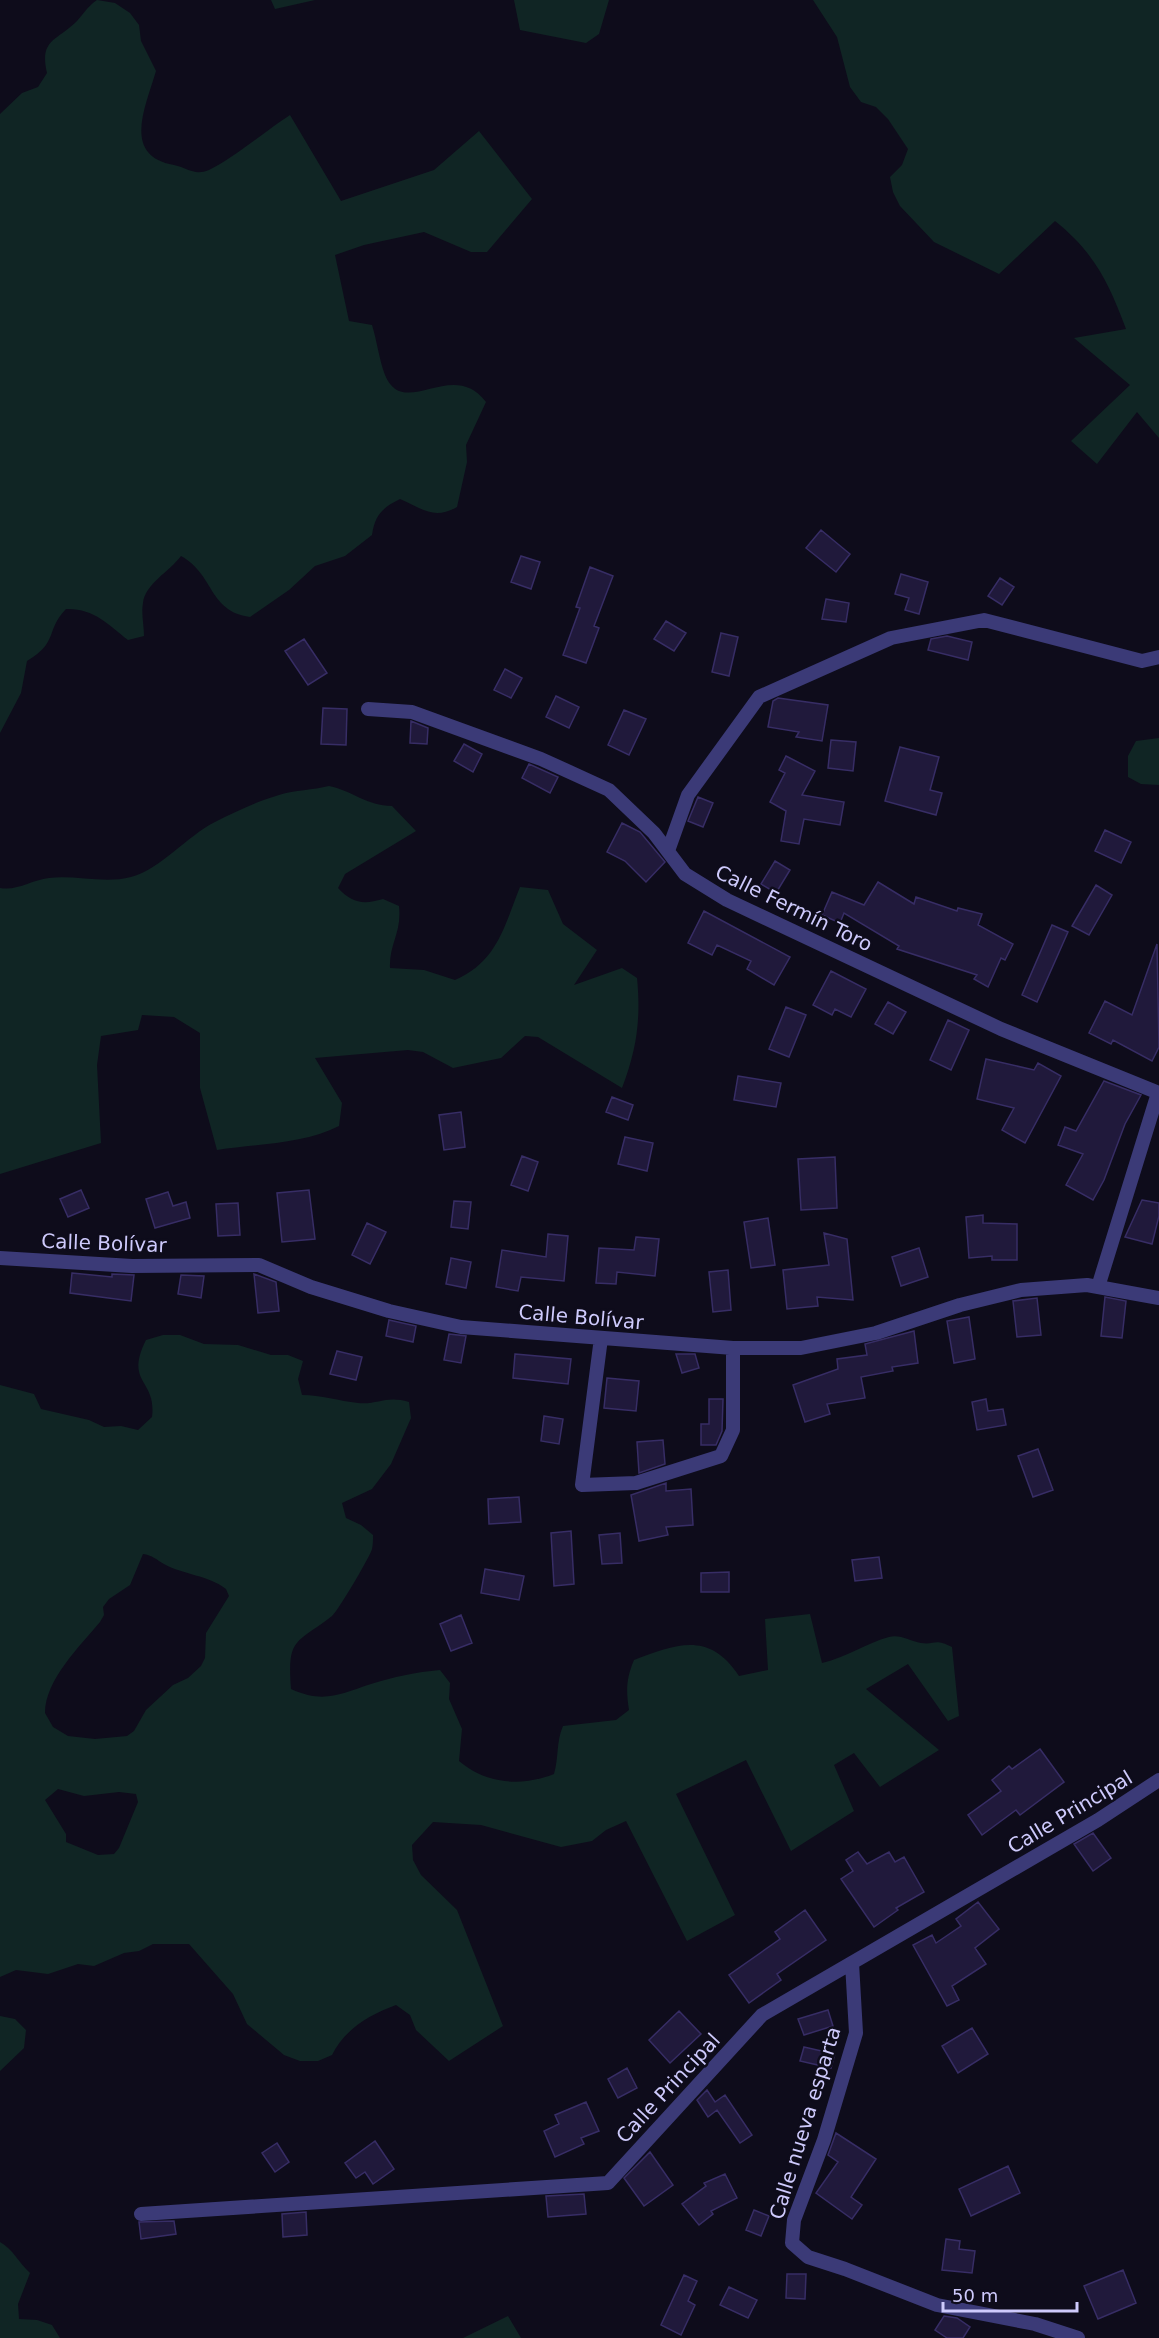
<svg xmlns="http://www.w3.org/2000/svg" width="1159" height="2338" viewBox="0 0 1159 2338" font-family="'DejaVu Sans',sans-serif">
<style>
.green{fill:#102524;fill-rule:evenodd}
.building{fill:#20193b;stroke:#372d65;stroke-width:1.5}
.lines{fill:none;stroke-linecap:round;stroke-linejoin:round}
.minor{stroke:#3b3a77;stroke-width:14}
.labels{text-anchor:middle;stroke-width:5;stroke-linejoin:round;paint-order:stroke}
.street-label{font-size:20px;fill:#cecafc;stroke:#0e0c1b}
</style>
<rect width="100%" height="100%" fill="#0e0c1b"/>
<path class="green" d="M97,0L115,3L130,13L139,25L141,41L156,71C146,106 121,156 174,165C188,168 194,176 209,170C232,159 267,130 290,115L341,201L434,170L479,131L532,199L487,252H471L424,232L364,245L335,255L349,321L372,325C377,341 379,359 385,375C404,421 452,357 486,402L466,445L467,462L457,507C434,520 423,509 400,499C382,508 375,515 372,535L345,556L315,566L289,590L250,617C208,611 215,575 181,556C169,572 145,584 143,603C141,613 144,625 144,636L128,640C108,624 93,608 66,609C45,631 59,642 27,661L21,693L0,733V114L22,93L38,87L47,73C39,39 57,41 77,21C84,13 88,6 97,0Z
M271,0H315L275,9Z
M514,0H609L599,34L586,43L520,30Z
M813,0H1159V438L1137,412L1097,464L1071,441L1130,385L1074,338L1126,329C1109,283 1094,252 1055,221L999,274L934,242L900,206L893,192L890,177L902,165L908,149L888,119L876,107L861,102L850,87L837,37Z
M1159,738V785L1141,784L1128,777V756L1136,741Z
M329,786C353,791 367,806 392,806L416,831L345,874L338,888C352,903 363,905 383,899L399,906C402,933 389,943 390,968L424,970L455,980C497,962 504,927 520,887L548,890L563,924L597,950L574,985L622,968L637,978C641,1018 637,1049 622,1088L538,1037L525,1036L501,1058L453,1068L423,1052L408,1050L315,1058L342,1103L339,1126C304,1144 256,1144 217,1150L200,1088V1033L174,1017L142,1015L138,1030L101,1036L97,1065L101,1143L0,1174V888C18,891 31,880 49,878C76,875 105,884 131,877C161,869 187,836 215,822C235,812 258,801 279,795C295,790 313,790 329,786Z
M163,1335H180L204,1344L238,1345L271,1355H288L303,1361L298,1379L302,1395C321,1395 339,1401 358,1403C378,1405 386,1395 409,1402L411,1418L391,1464L372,1489L342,1503L346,1518L361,1525L373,1535C373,1539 373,1545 372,1549C371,1555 337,1613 332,1616C296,1644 287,1637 291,1689C324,1704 340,1694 371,1684C393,1677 416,1672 440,1670L450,1683L449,1699L462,1729L459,1761C486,1784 521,1787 554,1774C559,1757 556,1742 563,1726L616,1720L629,1710C626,1691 626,1679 634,1660C677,1644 709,1631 739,1676L768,1670L765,1619L810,1614L822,1663C847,1657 867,1643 889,1637C900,1634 910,1641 921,1643C936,1645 934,1638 952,1647L959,1716L948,1721L908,1664L866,1689L939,1750L880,1787L854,1753L834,1765L854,1811L791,1851L746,1760L676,1794L735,1915L687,1941L626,1821L606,1830L592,1841L561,1847L481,1825L433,1822L412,1845L413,1860L421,1875L457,1910L503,2026L449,2061L416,2030L410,2015L396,2005C369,2015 345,2029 332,2055L318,2061H300L284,2055L247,2024L233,1994L189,1944H153L139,1951L124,1953L94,1966L78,1964L48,1974L16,1970L0,1977V1385L34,1394L41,1409L89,1420L104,1427L121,1426L138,1430L152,1417C157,1379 124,1384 146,1340ZM143,1554C152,1555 157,1560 164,1564C184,1575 208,1575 226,1589L229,1596L206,1633L205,1658L201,1666L188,1678L173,1685L146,1710L134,1731L127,1736L95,1739L68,1736L53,1727L45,1713C45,1680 80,1646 100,1622L104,1615L103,1607L109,1599L130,1585ZM58,1789L84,1796L119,1792L136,1794L138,1802L119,1848L114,1854L98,1855L66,1842V1834L45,1800Z
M0,2016L15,2019L26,2030L24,2048L0,2071Z
M0,2242C13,2249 19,2263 30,2273L18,2304L19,2319L37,2320L52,2325L60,2338H0Z
M508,2316L521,2338H463Z"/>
<path class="building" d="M821,530L850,554L836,572L806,548Z
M521,556L540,562L531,589L511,582Z
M590,567L613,576L594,626L599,628L586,663L563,655L580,608L576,607Z
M901,574L928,582L919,614L905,610L909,598L895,594Z
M1000,578L1014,587L1002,605L988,596Z
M826,599L849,603L846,622L822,619Z
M666,621L686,633L674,651L654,639Z
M721,633L738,637L729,676L712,672Z
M947,636L972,642L968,660L928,650L931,639Z
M304,639L327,673L308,685L285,651Z
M505,669L522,678L511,698L494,690Z
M556,696L579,707L569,728L546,717Z
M778,698L828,705L822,741L796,737L799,732L768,727L773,701Z
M323,708L347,709L346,745L321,744Z
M624,710L646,719L629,755L608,745Z
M411,721L428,728L427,744L410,743Z
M831,740L856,742L853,771L828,768Z
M464,744L482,754L473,772L454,761Z
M900,747L939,757L930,790L942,793L936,815L885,801Z
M786,756L815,771L802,795L844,802L840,825L804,819L799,844L781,841L786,811L770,802L785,773L779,770Z
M529,764L558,777L550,793L522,778Z
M698,797L713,803L703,827L688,821Z
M622,823L640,832L665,862L646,882L625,861L607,852Z
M1105,830L1131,842L1121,863L1095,851Z
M775,861L790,870L776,893L761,884Z
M878,882L914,904L916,897L957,911L958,908L982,914L978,925L1013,944L1005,960L1001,958L988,987L974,979L977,975L897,949L899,946L844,913L840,923L822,915L832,892L864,905Z
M1096,885L1112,895L1089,935L1072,926Z
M704,911L790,957L774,985L747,969L751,961L717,945L712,955L688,943Z
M1052,925L1068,932L1037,1002L1022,995Z
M1157,944L1159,1047L1152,1061L1113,1040L1111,1044L1089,1033L1105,1001L1132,1015Z
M831,971L866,989L851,1017L835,1009L832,1015L813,1005Z
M888,1002L906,1012L893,1034L875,1024Z
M786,1007L806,1015L789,1057L769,1049Z
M948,1020L969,1030L951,1070L930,1060Z
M986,1059L1034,1070L1038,1063L1061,1076L1025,1143L1002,1130L1014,1108L977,1099Z
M738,1076L781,1083L776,1107L734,1100Z
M1104,1081L1141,1095L1125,1124L1104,1180L1093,1200L1066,1185L1083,1154L1058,1145L1065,1127L1076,1131Z
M612,1097L633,1105L628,1120L606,1112Z
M461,1112L465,1147L444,1150L439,1115Z
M625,1137L653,1143L647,1171L618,1164Z
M522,1156L538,1162L528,1191L511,1185Z
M835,1157L837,1208L801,1210L798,1159Z
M81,1190L89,1208L68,1217L60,1199Z
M309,1190L315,1239L282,1242L277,1193Z
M168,1192L173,1206L186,1202L190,1218L155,1228L146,1199Z
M1142,1200L1159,1203V1216L1152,1244L1125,1237Z
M454,1201L471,1202L468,1229L451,1227Z
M238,1203L240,1235L218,1236L216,1204Z
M983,1215V1223L1017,1224V1260H992V1256L969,1258L966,1217Z
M768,1218L775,1265L751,1268L744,1222Z
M367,1223L386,1232L370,1264L352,1255Z
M824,1233L847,1239L853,1300L817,1297L818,1306L787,1309L783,1270L829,1265Z
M548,1234L568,1236L564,1281L521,1277L518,1291L496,1287L502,1250L546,1257Z
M636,1237L659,1239L655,1276L617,1272L616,1284L596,1283L599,1248L634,1250Z
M919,1248L928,1277L901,1286L892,1257Z
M451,1258L471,1262L466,1288L446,1284Z
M728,1270L731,1310L713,1312L709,1272Z
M72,1273L112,1277V1274L134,1275L131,1301L70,1293Z
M254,1274L276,1282L279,1311L258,1313Z
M181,1275L204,1276L201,1298L178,1294Z
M1105,1297L1126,1301L1122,1338L1101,1336Z
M1037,1298L1041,1335L1017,1337L1013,1301Z
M969,1317L975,1359L954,1363L947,1321Z
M389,1320L416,1326L413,1342L386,1336Z
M914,1331L918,1363L892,1367L893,1371L861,1377L865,1398L827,1404L830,1414L805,1422L793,1385L838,1369L837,1359L867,1355L865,1344Z
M449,1334L466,1336L461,1363L444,1360Z
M337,1351L362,1357L356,1380L330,1374Z
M515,1354L571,1359L568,1384L513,1378Z
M676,1354H695L699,1368L682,1373Z
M607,1378L639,1381L636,1411L604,1408Z
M709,1399H723L722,1431L716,1445H701V1424H709Z
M986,1399L988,1411L1003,1409L1006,1425L977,1430L972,1402Z
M544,1416L563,1419L559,1444L541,1441Z
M663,1440L665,1464L639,1473L637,1442Z
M1038,1449L1053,1490L1033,1497L1018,1456Z
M666,1483V1491L691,1489L693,1525L666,1527L668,1535L639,1541L631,1495Z
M519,1497L521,1522L489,1524L488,1499Z
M571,1531L574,1584L554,1586L551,1533Z
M620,1533L622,1563L602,1564L599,1535Z
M879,1557L882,1578L855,1581L852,1560Z
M485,1569L524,1576L519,1600L481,1593Z
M729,1572V1592H701V1573Z
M461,1615L472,1643L451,1651L440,1624Z
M1040,1749L1064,1782L1020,1815L1016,1810L982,1835L968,1815L1001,1791L992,1780L1009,1766L1012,1769Z
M1093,1833L1111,1858L1093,1871L1074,1844Z
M858,1852L867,1864L889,1852L895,1862L904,1857L924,1892L896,1908L898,1910L874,1927L841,1879L853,1871L846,1860Z
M978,1902L999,1929L975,1948L986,1964L952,1986L959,2000L947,2006L913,1945L932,1935L936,1943L961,1926L956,1919Z
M805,1910L826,1940L777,1974L781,1980L749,2003L729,1975L780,1939L775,1932Z
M828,2010L833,2026L804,2035L798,2019Z
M679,2011L701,2034L670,2063L649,2040Z
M972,2028L988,2054L958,2073L942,2046Z
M804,2047L835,2054L831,2068L800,2061Z
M627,2068L637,2088L618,2098L608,2079Z
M707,2090L715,2102L725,2095L752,2135L740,2143L717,2110L708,2117L697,2100Z
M586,2102L599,2131L581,2138L584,2144L555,2157L544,2131L559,2124L555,2115Z
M836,2133L876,2159L851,2197L862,2205L852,2219L816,2193L838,2162L828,2155Z
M375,2141L394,2169L373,2184L365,2172L356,2178L345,2163Z
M277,2143L289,2162L275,2172L262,2153Z
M650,2152L673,2185L644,2206L624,2178Z
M1008,2166L1020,2193L971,2216L959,2189Z
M725,2174L737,2198L711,2211L713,2214L699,2225L682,2204L706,2186L704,2183Z
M584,2194L586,2214L548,2217L546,2196Z
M754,2210L769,2216L761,2236L746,2230Z
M306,2212L307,2235L283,2237L282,2214Z
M174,2221L176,2234L141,2239L139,2222Z
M946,2239L960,2241L959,2249L975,2251L972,2273L942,2270Z
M1123,2270L1136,2303L1098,2319L1084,2286Z
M787,2274H806L805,2299L786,2298Z
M684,2275L697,2281L688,2301L695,2305L681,2335L661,2325Z
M729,2287L757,2300L748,2318L720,2305Z
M944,2316L957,2318L970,2327L963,2338H947L935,2330Z"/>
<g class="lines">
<path class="minor" d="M368,709L412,712L541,759L609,790L654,833L685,874L727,900L1001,1029L1159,1093
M668,851L688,795L759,697L891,638L984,620L1142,661L1159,657
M0,1258L132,1266L259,1265L311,1287L389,1311L461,1327L733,1348H801L876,1333L960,1305L1021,1290L1087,1285L1159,1298
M1098,1287L1158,1093
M601,1338L582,1485L636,1483L721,1456L733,1430V1348
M852,1963L856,2033L824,2140L794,2220L792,2243L808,2257L845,2269L937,2305L1035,2324L1078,2338
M141,2214L608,2183L762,2015L1098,1820L1159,1780"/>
</g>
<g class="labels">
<g class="street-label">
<text transform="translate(794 908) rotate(26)" y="7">Calle Fermín Toro</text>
<text transform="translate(104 1243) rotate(2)" y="7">Calle Bolívar</text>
<text transform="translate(581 1317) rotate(5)" y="7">Calle Bolívar</text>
<text transform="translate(1070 1812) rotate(-31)" y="7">Calle Principal</text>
<text transform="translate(668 2088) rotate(-47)" y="7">Calle Principal</text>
<text transform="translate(805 2123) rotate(-73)" y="7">Calle nueva esparta</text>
</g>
</g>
<path d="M943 2302v9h134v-9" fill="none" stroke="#cecafc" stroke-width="3"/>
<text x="952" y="2302" font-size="18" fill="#cecafc" stroke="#0e0c1b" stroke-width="4.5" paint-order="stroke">50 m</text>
</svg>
